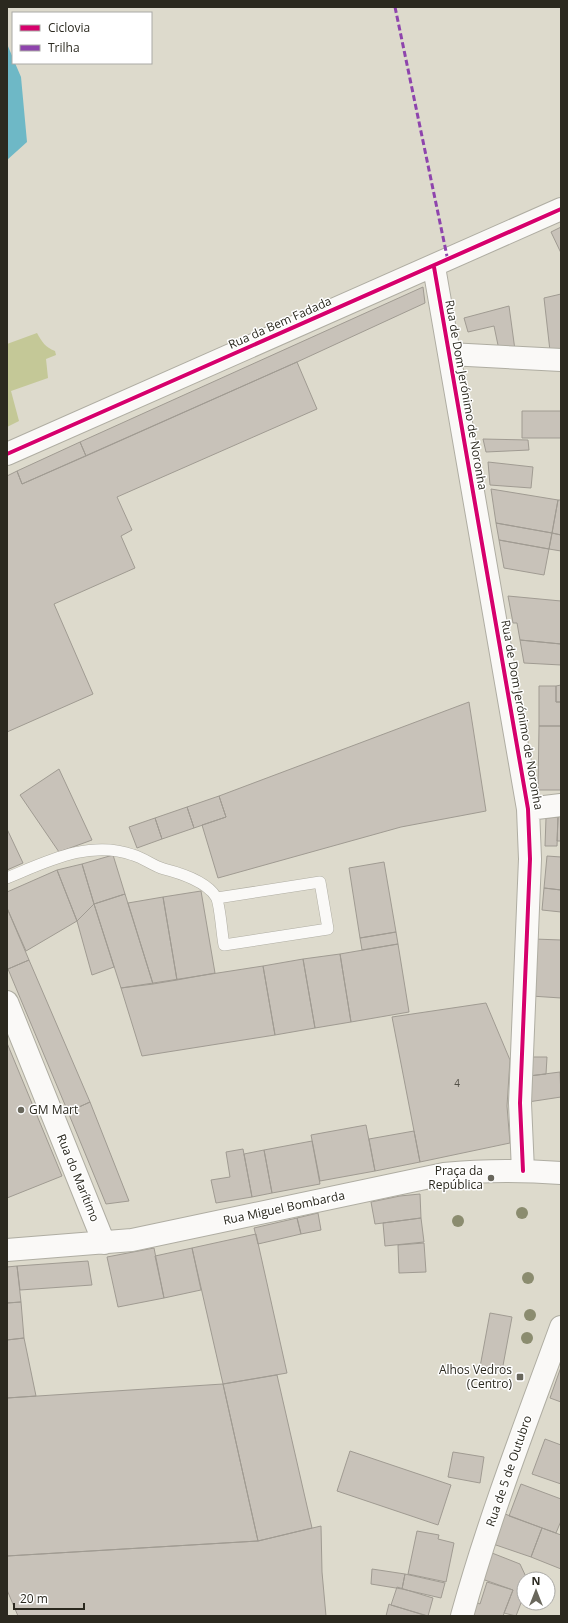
<svg xmlns="http://www.w3.org/2000/svg" width="568" height="1623" viewBox="0 0 568 1623" font-family="'Open Sans',sans-serif">
<style>
.green{fill:#c4c897}
.water{fill:#6eb8c6}
.building{fill:#c8c2b9;stroke:#a09b92}
.lines{fill:none;stroke-linecap:round;stroke-linejoin:round}
.service-casing{stroke:#afada2;stroke-width:12}
.minor-casing{stroke:#afada2;stroke-width:24}
.service{stroke:#faf9f7;stroke-width:11}
.minor{stroke:#faf9f7;stroke-width:22}
.quiet{stroke:#8e44ad;stroke-width:3;stroke-dasharray:6 3;stroke-linecap:butt}
.cycleway-casing{stroke:#fff;stroke-width:6}
.cycleway{stroke:#d6006c;stroke-width:4}
.tree{fill:#8b8c6f}
.poi-dot{fill:#69675c;stroke:#fff;stroke-width:1.5}
.labels{text-anchor:middle;stroke-width:3;stroke-linejoin:round;paint-order:stroke}
.number-label{font-size:10px;fill:#524f46}
.street-label{font-size:12px;fill:#2b291f;stroke:#fff}
.poi-label{font-size:12px;fill:#2b291f;stroke:#fff;text-anchor:end}
</style>
<rect width="100%" height="100%" fill="#dddacc"/>
<path class="green" d="M37,333C42,342 45,347 55,351L56,355L46,359L48,378L11,391L19,421L7,427V344Z"/>
<path class="water" d="M7,44L13,58V63H15L21,77L27,142L7,160Z"/>
<path class="building" d="M561,227V253L551,232Z
M423,287L425,303L297,362L86,456L80,442Z
M561,294V352L550,351L544,298Z
M509,306L515,350H499L494,326L468,332L464,318Z
M297,362L317,409L117,497L132,530L121,536L135,568L54,604L93,694L7,732V476L17,471L22,484Z
M522,411H561V438H522Z
M483,439L528,440L529,450L486,452Z
M80,442L86,456L22,484L17,471Z
M488,462L533,467L531,488L490,485Z
M491,489L558,500L552,533L496,523Z
M558,500H561V535L552,533Z
M496,523L552,533L549,549L499,540Z
M552,533L561,535V551L549,549Z
M499,540L549,549L544,575L504,568Z
M508,596L561,601V644L520,640L517,623H513Z
M520,640L561,644V665L524,663Z
M561,685V702H556V686Z
M539,686H556V702H561V726H539Z
M469,702L486,811L401,827L218,878L202,825L226,817L219,796Z
M539,726H561V790H538Z
M59,769L92,840L59,852L20,795Z
M219,796L226,817L194,828L187,807Z
M187,807L194,828L162,839L155,818Z
M561,816V841H557L558,817Z
M558,817L557,846H545L546,818Z
M155,818L162,839L137,848L129,827Z
M7,829L23,863L7,870Z
M113,855L125,894L94,904L82,864Z
M547,856L561,857V890L544,888Z
M384,862L396,932L360,938L349,868Z
M82,864L94,904L77,921L57,870Z
M57,870L77,921L26,951L7,908V892Z
M544,888L561,890V912L542,910Z
M201,891L215,973L177,980L163,897Z
M125,894L153,984L121,988L94,904Z
M163,897L177,980L153,984L128,903Z
M94,904L114,967L92,975L77,921Z
M7,908L29,960L8,969L7,968Z
M396,932L398,944L362,950L360,938Z
M534,939L561,940V998L531,996Z
M398,944L409,1012L351,1022L340,954Z
M340,954L351,1022L315,1028L303,959Z
M303,959L315,1028L275,1035L263,966Z
M29,960L90,1102L68,1112L8,969Z
M263,966L275,1035L142,1056L121,988Z
M486,1003L510,1060L507,1106L510,1143L420,1162L392,1017Z
M7,1043L62,1176L7,1198Z
M530,1057H547L546,1074L529,1076Z
M560,1072L561,1097L528,1102L529,1076Z
M90,1102L129,1201L106,1204L68,1112Z
M366,1125L375,1171L320,1181L311,1135Z
M414,1131L420,1162L375,1171L369,1139Z
M312,1141L320,1184L272,1193L264,1150Z
M243,1149L252,1197L216,1203L211,1180L230,1177L226,1152Z
M264,1150L272,1193L252,1197L244,1154Z
M420,1194L421,1218L375,1224L371,1202L400,1196Z
M318,1213L321,1230L301,1234L297,1218Z
M297,1218L301,1234L258,1244L254,1228Z
M421,1218L424,1242L385,1246L383,1223Z
M256,1234L287,1373L223,1384L192,1248Z
M424,1243L426,1272L399,1273L398,1245Z
M154,1248L164,1298L118,1307L107,1257Z
M192,1248L201,1290L164,1298L155,1256Z
M88,1261L92,1285L20,1290L17,1266Z
M17,1266L21,1302L7,1303V1267Z
M21,1302L24,1338L7,1340V1303Z
M490,1313L512,1317L502,1371L480,1367Z
M24,1338L36,1396L7,1398V1340Z
M561,1367V1402L550,1398Z
M277,1375L312,1528L258,1541L223,1384Z
M223,1384L258,1541L7,1556V1398Z
M545,1439L561,1445V1484L532,1474Z
M350,1451L451,1485L438,1525L337,1491Z
M453,1452L484,1457L480,1483L448,1477Z
M521,1484L561,1499V1521L556,1533L509,1516Z
M505,1514L542,1528L531,1557L493,1544Z
M321,1526L322,1572L326,1616H18L7,1590V1556L258,1541Z
M542,1528L561,1535V1569L531,1557Z
M417,1531L439,1535L438,1539L454,1543L446,1582L408,1574Z
M492,1553L520,1564L527,1579H524V1595L516,1616L504,1613L513,1590L482,1579Z
M372,1569L405,1574L402,1589L371,1584Z
M405,1574L445,1583L441,1598L402,1589Z
M487,1582L513,1590L503,1616H471L476,1602L480,1604Z
M397,1587L433,1598L428,1616L391,1605Z
M389,1604L391,1605L427,1616H386Z"/>
<g class="lines">
<defs>
<path id="service" d="M7,878C46,862 90,839 133,855C144,858 153,866 164,869C180,873 207,882 216,897C220,903 222,936 224,945L328,929L320,882L217,898"/>
<path id="minor" d="M434,267L528,809L530,859L520,1103L523,1171
M449,354L561,360
M7,454L561,209
M528,809L561,805
M7,1002L104,1243
M7,1250L132,1240L444,1174C483,1170 521,1170 561,1173
M462,1616C489,1518 526,1423 561,1327"/>
</defs>
<use href="#service" class="service-casing"/>
<use href="#minor" class="minor-casing"/>
<use href="#service" class="service"/>
<use href="#minor" class="minor"/>
<path class="quiet" d="M395,7L448,261"/>
<defs>
<path id="cycleway" d="M434,267L528,809L530,859L520,1103L523,1171
M7,454L561,209"/>
</defs>
<use href="#cycleway" class="cycleway-casing"/>
<use href="#cycleway" class="cycleway"/>
</g>
<g class="tree">
<circle cx="522" cy="1213" r="6"/>
<circle cx="458" cy="1221" r="6"/>
<circle cx="528" cy="1278" r="6"/>
<circle cx="530" cy="1315" r="6"/>
<circle cx="527" cy="1338" r="6"/>
</g>
<g class="poi-dot">
<circle cx="21" cy="1110" r="4"/>
<circle cx="491" cy="1178" r="4"/>
<rect x="516" y="1373" width="8" height="8" rx="2"/>
</g>
<g class="labels">
<g class="number-label">
<text x="457" y="1087">4</text>
</g>
<g class="street-label">
<text transform="translate(280 323) rotate(-24)" y="4">Rua da Bem Fadada</text>
<text transform="translate(466 395) rotate(80)" y="4">Rua de Dom Jerónimo de Noronha</text>
<text transform="translate(522 715) rotate(80)" y="4">Rua de Dom Jerónimo de Noronha</text>
<text transform="translate(78 1178) rotate(68)" y="4">Rua do Marítimo</text>
<text transform="translate(284 1208) rotate(-12)" y="4">Rua Miguel Bombarda</text>
<text transform="translate(509 1471) rotate(-71)" y="4">Rua de 5 de Outubro</text>
</g>
<g class="poi-label">
<text x="29" y="1114" text-anchor="start">GM Mart</text>
<text x="483" y="1175">Praça da<tspan x="483" dy="14">República</tspan></text>
<text x="512" y="1374">Alhos Vedros<tspan x="512" dy="14">(Centro)</tspan></text>
</g>
</g>
<rect width="568" height="1623" fill="none" stroke="#2b291f" stroke-width="16"/>
<rect x="12" y="12" width="140" height="52" fill="#ffffff" stroke="#aaa9a5"/>
<rect x="20" y="25" width="20" height="6" fill="#d6006c" stroke="#aaa9a5"/>
<text x="48" y="32" font-size="12" fill="#2b291f">Ciclovia</text>
<rect x="20" y="45" width="20" height="6" fill="#8e44ad" stroke="#aaa9a5"/>
<text x="48" y="52" font-size="12" fill="#2b291f">Trilha</text>
<g transform="translate(536 1591)"><circle r="19" fill="#ffffff" stroke="#aaa9a5"/>
<path d="M0-3L7 15L0 10L-7 15Z" fill="#69675c"/>
<text y="-6" font-size="11" font-weight="bold" text-anchor="middle" fill="#2b291f">N</text>
</g>
<path d="M14 1603v6h70v-6" fill="none" stroke="#2b291f" stroke-width="2"/>
<text x="20" y="1603" font-size="12" fill="#2b291f" stroke="#ffffff" stroke-width="3" paint-order="stroke">20 m</text>
</svg>
